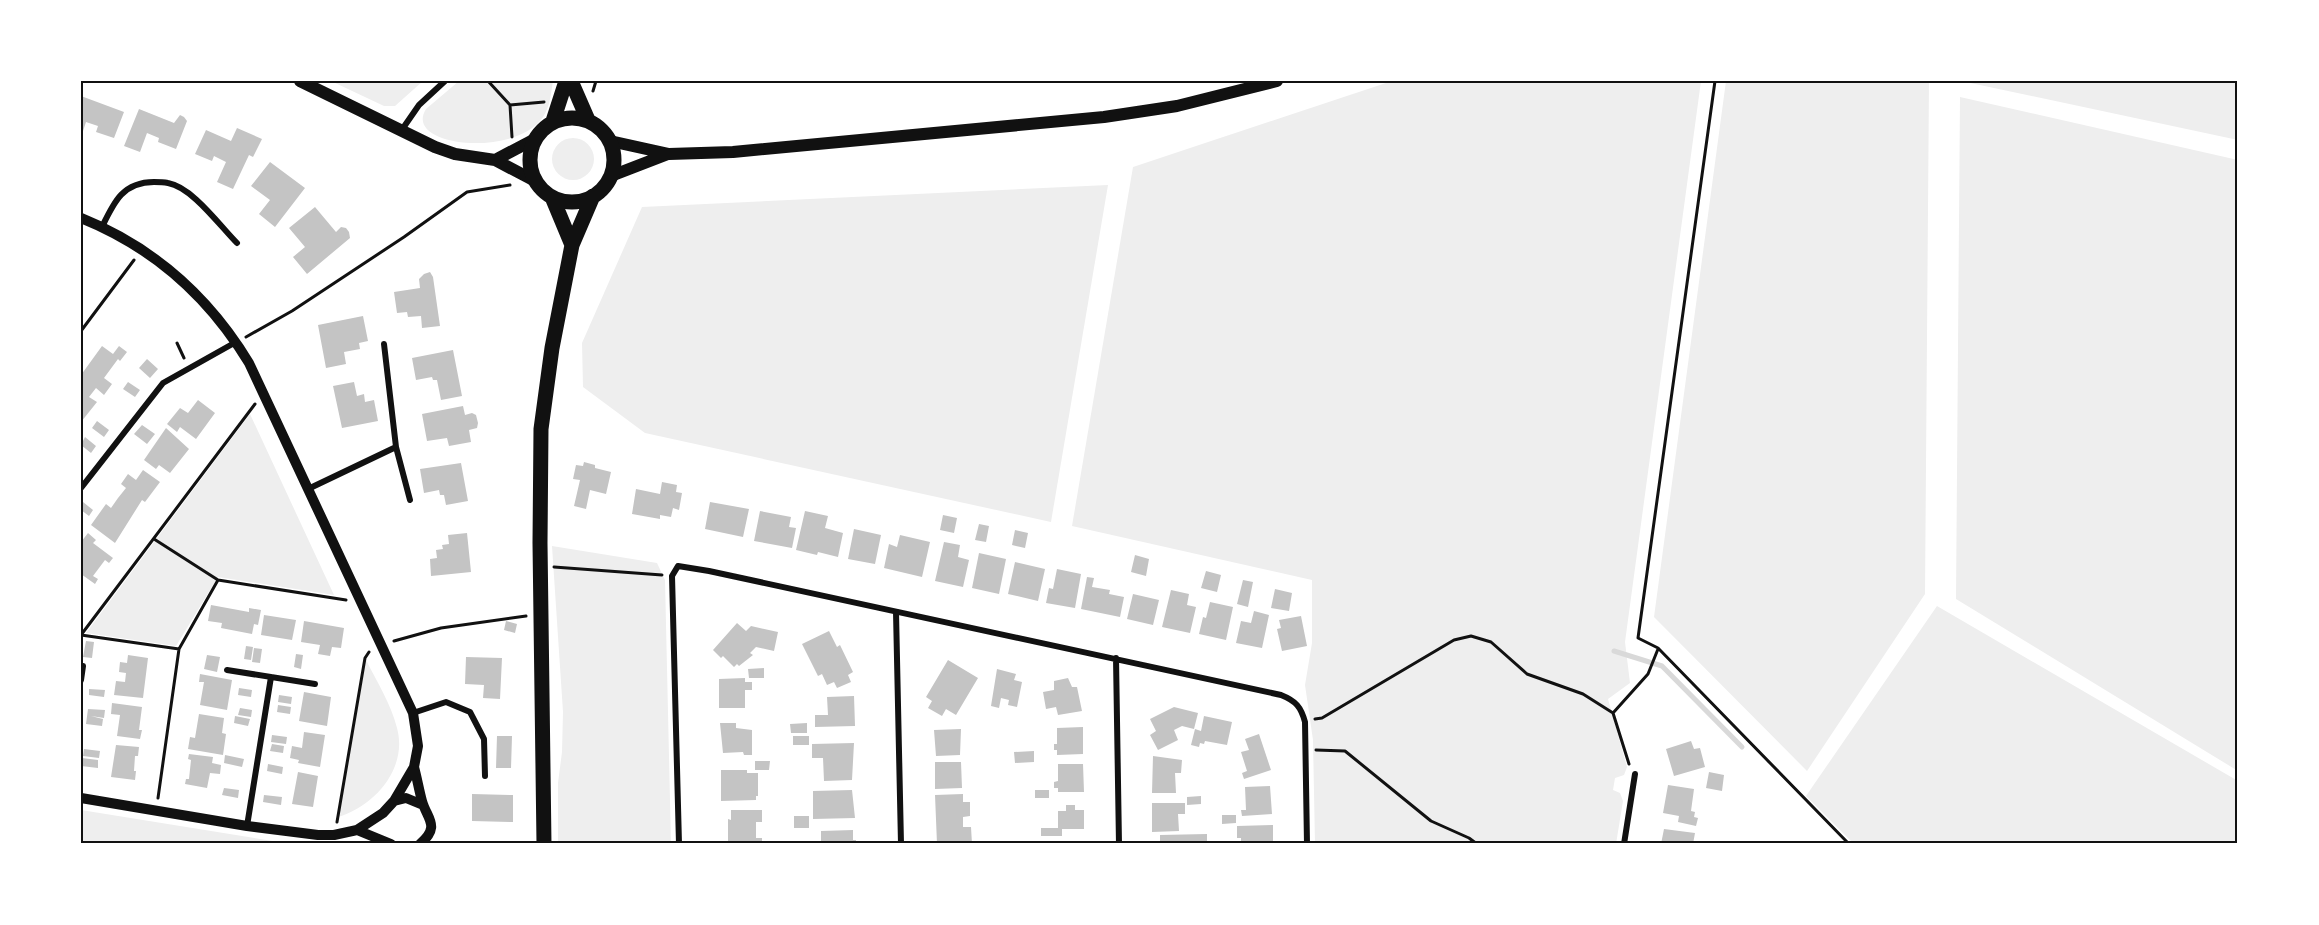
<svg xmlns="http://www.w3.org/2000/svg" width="2319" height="925" viewBox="0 0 2319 925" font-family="'Public Sans',sans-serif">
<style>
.green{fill:#eee}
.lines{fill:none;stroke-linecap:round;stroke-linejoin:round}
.stream{stroke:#d9d9d9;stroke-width:5}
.building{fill:#c4c4c4}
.path{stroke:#111;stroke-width:3}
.minor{stroke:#111;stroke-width:6}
.tertiary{stroke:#111;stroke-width:10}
.secondary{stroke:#111;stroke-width:12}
.primary{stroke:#111;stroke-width:15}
.neatline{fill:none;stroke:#111;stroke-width:2}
</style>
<rect width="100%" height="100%" fill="#fff"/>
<path class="green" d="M331,81H423L395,106H384Z
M459,81H553C551,93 550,107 543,117C516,158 402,147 426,109Z
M1392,81H1701L1625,642L1630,683L1608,699L1627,767L1624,775L1615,778L1613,790L1620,793L1623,801L1616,844H1315L1313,740L1305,685L1312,643V580L1072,526L1133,167Z
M1726,81H1929L1925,594L1807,771L1654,617Z
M1961,81H2238V140Z
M1960,97L2238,160V771L1956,599Z
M552 159a21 21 0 1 1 42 0a21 21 0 1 1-42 0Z
M1108,185L1051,522L645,433L583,387L582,343L642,207Z
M250,414L334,595L218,577L176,646L86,633Z
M552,546L657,563L665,580L671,844H558V783L562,752L563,712Z
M1937,606L2238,781V844H1854L1806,796Z
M366,660C377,682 391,704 397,728C408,768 375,806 338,817Z
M81,810L291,844H81Z"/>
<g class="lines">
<path class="stream" d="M1614,651L1662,666L1742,747"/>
</g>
<path class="building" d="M81,96L124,112L114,138L96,132L98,126L86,122L81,137Z
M139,109L174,123L180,115L184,117L187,121L176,149L158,142L159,138L147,133L140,152L124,146Z
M237,128L262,139L253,157L249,155L233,189L217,182L226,162L214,156L212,161L195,154L206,130L231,141Z
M270,162L305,188L275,227L259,214L270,200L251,186Z
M315,207L336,232L341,227L346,228L349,232L350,238L307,274L293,257L305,247L289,228Z
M430,272L433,277L440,326L422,328L421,316L408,317L407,312L397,313L394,292L420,288L419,279L424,274Z
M363,316L368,341L359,343L360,349L344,352L346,364L326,368L318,325Z
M102,346L113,354L119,346L127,352L120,361L118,359L104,378L112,384L104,395L96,388L89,397L97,402L81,422V375Z
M453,350L462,396L441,400L437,380H433L432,377L416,380L412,358Z
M147,359L158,369L150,378L139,368Z
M128,382L140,390L135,397L123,389Z
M354,382L357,396L364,394L365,402L374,400L378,421L342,428L333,386Z
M198,400L215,413L196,439L180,427L177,432L167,424L180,408L188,413Z
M463,406L465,415L472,413L476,415L478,423L477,428L469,430L471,442L449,446L447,438L427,441L422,414Z
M97,421L109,430L104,437L92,428Z
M142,425L155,434L147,444L134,434Z
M166,428L189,449L170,473L159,465L156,469L144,460Z
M85,437L96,446L91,453L81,445Z
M584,462L595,465V468L611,472L606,494L590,490L586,509L574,506L580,480L573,479L576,465L583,466Z
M461,463L468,501L446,505L444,495H440L439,490L424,493L420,469Z
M143,470L160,482L145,502L142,500L115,543L91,525L106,504L111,508L118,498L126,488L121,484L128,474L136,480Z
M662,482L677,485L676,492L682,493L679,510L673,508L671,517L660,515V519L632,514L636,489L660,494Z
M83,502L93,510L89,516L81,510Z
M710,502L749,509L743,537L705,529Z
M760,511L791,517L789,527L796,528L792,548L754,541Z
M805,511L828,516L825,528L843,533L838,557L818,552L817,555L796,550Z
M943,515L957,518L954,533L940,530Z
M979,524L989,526L986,542L975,540Z
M854,529L881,535L875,564L848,559Z
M1015,530L1028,533L1025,548L1012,545Z
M88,533L96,540L93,543L113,558L109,563L105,560L93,576L98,579L95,584L81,574V542Z
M467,533L471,572L431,576L430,559L437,558L436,550L443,549L442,545L449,544L448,535Z
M900,535L930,542L922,577L884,568L889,544L897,547Z
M944,542L960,545L958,557L969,560L963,587L935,581Z
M979,553L1006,559L999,594L972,588Z
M1135,555L1149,559L1146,576L1131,572Z
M1015,562L1045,569L1038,601L1008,594Z
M1057,569L1081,574L1075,608L1046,603L1049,588L1053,589Z
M1206,571L1221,575L1217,592L1201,588Z
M1087,577L1094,578L1092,587L1110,590L1109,594L1124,597L1120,617L1081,609Z
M1243,580L1253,582L1248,607L1237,604Z
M1275,589L1292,593L1289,611L1271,608Z
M1171,590L1189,594L1187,605L1196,607L1190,633L1162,627Z
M1133,594L1159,600L1153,625L1127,619Z
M1210,602L1233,607L1226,640L1199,634L1203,617L1206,618Z
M211,605L249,612V608L261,610L258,625L254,624L252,634L221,628L222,623L208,621Z
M1254,611L1269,615L1262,648L1236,643L1241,621L1251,623Z
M264,615L296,620L292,640L261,635Z
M1301,616L1307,646L1282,651L1277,629L1281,628L1279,620Z
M304,621L344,628L341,648L332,647L330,656L318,654L320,645L301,642Z
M506,621L517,624L515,633L504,630Z
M737,623L746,631L751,626L778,632L774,651L756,647L750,653L753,655L739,666L737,664L734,667L723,656L721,658L713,650Z
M829,631L837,647L840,645L853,672L848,675L851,682L837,688L834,682L827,685L822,674L818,676L802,644Z
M86,641L94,642L92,658L83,657Z
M246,646L253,647L251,660L244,659Z
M254,648L262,649L260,663L252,662Z
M296,654L303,655L301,669L294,667Z
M128,655L148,658L143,698L114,695L116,681L125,682L126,673L119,672L120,662L127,663Z
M207,655L220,657L217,672L204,669Z
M466,657L502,658L500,699L483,698L484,685L465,684Z
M948,660L978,678L956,715L946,709L942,716L928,708L932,701L926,697Z
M764,668V678H749L748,669Z
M997,669L1016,674L1014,680L1022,682L1017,707L1008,705L1009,700L1001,698L999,708L991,706Z
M200,674L232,680L227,710L200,705L204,682H199Z
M745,678V682H752V690H745V708H719V679Z
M1068,678L1072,687H1077L1082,711L1058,715L1056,707L1046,709L1043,692L1054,690V681Z
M239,688L252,690L251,697L238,695Z
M89,689L105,690L104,697L89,695Z
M304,692L331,697L327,726L299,721Z
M279,695L292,697L291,704L278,702Z
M854,696L855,726L815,727V715H828L827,697Z
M112,703L142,707L139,730H142L140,739L117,736L120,715L111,714Z
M278,705L291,707L290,714L277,712Z
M1174,707L1198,713L1194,729L1182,726L1174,730L1178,740L1158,750L1150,735L1156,731L1150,719Z
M240,708L252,710L251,717L238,715Z
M88,709L105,710L104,718L91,716L103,719L102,726L86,724Z
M199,714L224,718L222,733L226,734L223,755L188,749L190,737L195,738Z
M235,716L250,719L248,726L234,723Z
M1204,716L1232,722L1227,745L1205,741L1204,744L1200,743L1199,747L1191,745L1195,729L1201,731Z
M720,723H736V728L752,730V755H744L743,752L723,753Z
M807,723V733H791L790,724Z
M1083,727V754L1057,755V750H1054V744H1057V728Z
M961,729L960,755L936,756L934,730Z
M304,732L325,735L320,767L298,763L299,760L290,758L292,746L302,748Z
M1259,734L1271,770L1244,779L1242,773L1247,771L1241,752L1249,750L1245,739Z
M272,735L287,737L286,744L271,742Z
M497,736H512L511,768H496Z
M793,736H809V745H793Z
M1691,741L1694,749L1700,748L1705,767L1674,776L1666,749Z
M854,743L852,780L824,781L823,758H812V744Z
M272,744L284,746L283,753L270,751Z
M116,745L139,747L138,756H135L134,771H136L135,780L111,777Z
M84,749L100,751L99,758L83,756Z
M1034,751V762L1015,763L1014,752Z
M189,754L213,757L212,763L221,765L220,774L210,773L207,788L185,784L186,779H189L191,760L188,759Z
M225,755L244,759L242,767L224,763Z
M1153,756L1182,760L1181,773H1175L1176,793H1152Z
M82,758L98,760V768L81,766Z
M755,761H770L769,770H755Z
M935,762H961L962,788L935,789Z
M268,764L283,767L282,774L267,771Z
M1058,764H1083L1084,792H1058V788H1054V782L1058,781Z
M721,770H747V773H758V796H756V800L721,801Z
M298,772L318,776L313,807L292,804Z
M1709,772L1724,775L1722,791L1706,788Z
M1668,785L1694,789L1691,811L1695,812L1694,817L1698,818L1696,826L1678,822L1679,816L1663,813Z
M1270,786L1272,814L1242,816L1241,810H1246L1245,787Z
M224,788L239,790L238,798L222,795Z
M852,790L855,818L813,819V791Z
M1035,790H1049V798H1035Z
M472,794L513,795V822L472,821Z
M963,794V802H970V816L963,817V827H971L972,844H937L935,795Z
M264,795L282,797L281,805L263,802Z
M1201,796V804L1187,805V797Z
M1152,803H1185V814H1178L1179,831L1152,832Z
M1066,805H1075V810H1084V829H1062V836H1041V828H1058V811H1066Z
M731,810H762V822H756V838H762V844H728V819L731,820Z
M1222,815H1236V823L1222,824Z
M794,816H809V828H794Z
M1273,825V844H1241V838H1237V826Z
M1664,829L1695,833L1693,844H1661Z
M853,830V840H856V844H821V831Z
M1207,834V844H1160V835Z"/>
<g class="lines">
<path class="path" d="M488,81L510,105L512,137
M1715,81L1638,638L1658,648L1849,844
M593,91L596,81
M510,105L544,102
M81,331L134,260
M246,337L292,311L404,237L467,192L510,185
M177,343L184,358
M154,539L218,580L346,600
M554,567L662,575
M218,580L179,649L81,635L255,404
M394,641L441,628L526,616
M1613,713L1648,674L1658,649
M1315,719L1322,718L1454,640L1471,636L1491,642L1527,674L1583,694L1613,713L1629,764
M1316,750L1345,751L1431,821L1469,838L1477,844
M158,798L179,649
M337,822L365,658L369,652"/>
<path class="minor" d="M401,131L419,105L445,81
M102,227C114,202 123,182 154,182C158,182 163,182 168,183C192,187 220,226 237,243
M384,344L396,447L410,500
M81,488L163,383L236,342
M308,489L396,447
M896,612L901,844
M1116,658L1119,844
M227,670L315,684
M81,680L83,666
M413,713L446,702L470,712L484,739L485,776
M247,826L271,677
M679,844L672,576L678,566L709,571L1281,695C1296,701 1301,707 1305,722L1307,844
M1624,844L1635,774"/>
<path class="tertiary" d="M81,218C153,247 209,297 249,363L413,713L418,746L414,767L394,801L383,813L357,830L334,835H318L247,826L81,798
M414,767C417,778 419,790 422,801C427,819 441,826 420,844
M394,801L406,798L423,805
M357,830L391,844"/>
<path class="secondary" d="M300,81L435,147L455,154L495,160L535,181
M610,141L669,154L733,152L1104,117L1177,106L1277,81
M495,160L535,139
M611,176L668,154"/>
<path class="primary" d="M571,81L588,120
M530 160a42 42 0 1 1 84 0a42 42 0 1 1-84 0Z
M553,121L566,81
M552,197L572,245
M544,844L540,543L541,429L552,348L572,245L593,196"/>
</g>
<rect width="2319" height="925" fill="none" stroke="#ffffff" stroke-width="165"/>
<rect x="82" y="82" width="2154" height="760" class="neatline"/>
</svg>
